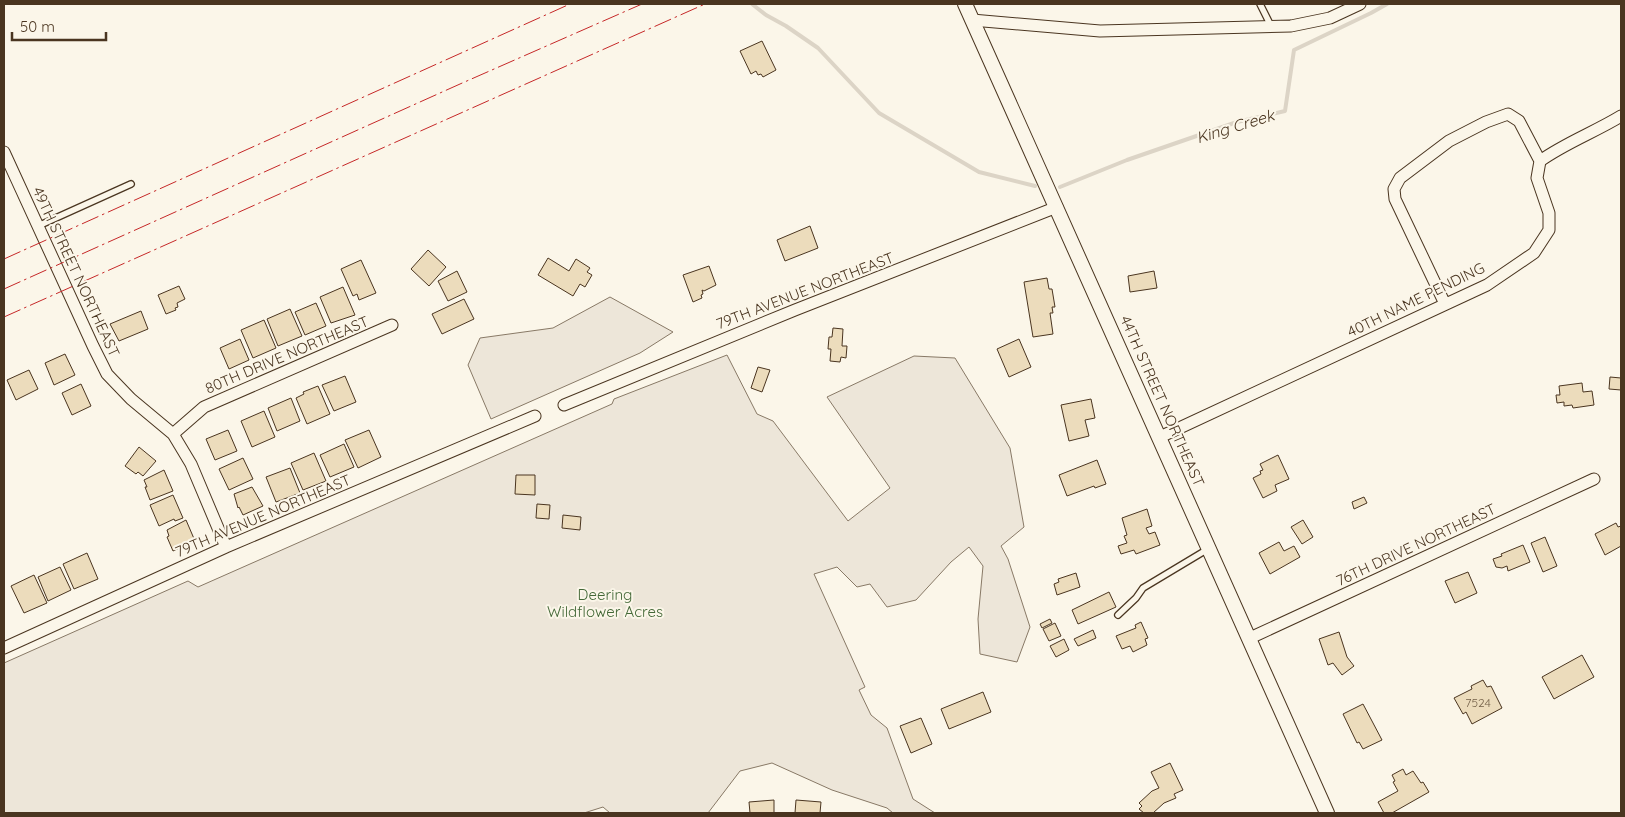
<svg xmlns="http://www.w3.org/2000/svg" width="1625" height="817" viewBox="0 0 1625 817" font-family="Quicksand,sans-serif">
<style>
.green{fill:#ede6d9;stroke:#887966}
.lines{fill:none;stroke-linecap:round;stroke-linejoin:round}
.stream{stroke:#dcd4c6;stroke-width:4}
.building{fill:#ecdcbc;stroke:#4a3520}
.service-casing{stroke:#4a3520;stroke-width:8}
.minor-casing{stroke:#4a3520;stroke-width:13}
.tertiary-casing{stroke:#4a3520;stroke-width:16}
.service{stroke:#fbf6e9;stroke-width:5.5}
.minor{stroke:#fbf6e9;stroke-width:11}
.tertiary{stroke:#fbf6e9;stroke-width:14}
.power{stroke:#c62828;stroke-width:1;stroke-dasharray:18 4 2.5 4;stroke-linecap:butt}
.labels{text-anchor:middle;stroke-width:4;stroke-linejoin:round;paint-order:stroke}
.number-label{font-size:12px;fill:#725f47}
.street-label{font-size:15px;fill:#4a3520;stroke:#fbf6e9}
.park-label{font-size:15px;fill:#436837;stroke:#fbf6e9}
.water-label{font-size:16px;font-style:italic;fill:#4a3520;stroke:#fbf6e9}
</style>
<rect width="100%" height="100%" fill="#fbf6e9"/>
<path class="green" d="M610,297L673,332L640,353L491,419L468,365L480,338L553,328Z
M727,355L757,414L773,421L848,521L890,488L827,397L914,356L955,358L1010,448L1024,527L1001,546L1008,559L1030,627L1017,662L980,654L978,619L983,566L969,547L951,562L916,600L887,607L870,584L857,587L837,567L814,574L865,687L859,690L871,715L887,728L913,799L935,813H893L887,808L832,790L772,763L740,771L708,813H610L603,807L584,813H4V663L188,581L198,587L612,404L614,399Z"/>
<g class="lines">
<path class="stream" d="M752,4L766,15L786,26L818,48L879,113L979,172L1035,186
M1060,187L1127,160L1237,122L1285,111L1294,50L1371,13L1387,4"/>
</g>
<path class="building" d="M762,41L776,70L763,77L761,74L758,75L756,71L751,74L740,51Z
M810,226L818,248L785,261L777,240Z
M428,250L446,267L429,286L411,269Z
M548,258L569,271L576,259L590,268L587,272L592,275L585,287L580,284L573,296L538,275Z
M361,260L376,293L359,300L357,294L353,296L341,269Z
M709,266L716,285L704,291L702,290L703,294L701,295L702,298L693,302L683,275Z
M457,271L467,292L448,301L438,281Z
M1154,271L1157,288L1130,292L1128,276Z
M1047,278L1049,289H1052L1055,307H1052L1053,313H1050L1053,334L1033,337L1024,282Z
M179,286L185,299L177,303L178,307L175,308L176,310L166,314L158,295Z
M343,287L355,315L331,323L320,297Z
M464,299L474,319L442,334L432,314Z
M316,303L326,326L305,335L295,312Z
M290,309L302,336L278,346L267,319Z
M141,311L148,329L119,341L110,324Z
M264,320L276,348L253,358L241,330Z
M833,328L843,329L842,346H847L846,358L841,357L840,362L830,361L831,349H828L829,337H832Z
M240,339L249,360L229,369L220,348Z
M1019,339L1031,367L1009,377L997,349Z
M65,354L75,375L54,385L45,363Z
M758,367L770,370L762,392L751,388Z
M29,370L38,389L16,400L7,380Z
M345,376L356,402L334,411L322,385Z
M1610,377L1621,378V390L1609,389Z
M1582,383L1583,392L1592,391L1594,405L1573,408L1572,405L1564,406V402L1557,403L1556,395H1560L1559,386Z
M81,384L91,406L72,415L62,393Z
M318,386L330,414L307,424L296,398L304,394L303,392Z
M291,398L300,421L277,431L268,408Z
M1091,399L1095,418L1085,420L1089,436L1069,441L1061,405Z
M264,411L275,437L252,447L241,421Z
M228,430L237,451L215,460L206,439Z
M369,430L381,457L358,468L345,440Z
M344,444L354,467L330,477L320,455Z
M139,447L156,461L143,476L138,472L136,474L125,466Z
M314,453L326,481L303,490L291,463Z
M1278,455L1289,479L1275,485L1277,491L1263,498L1253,478L1261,474L1260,471L1263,470L1260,464Z
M243,458L253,479L229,490L219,469Z
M1097,460L1106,484L1095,488L1094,486L1067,496L1059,475Z
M290,468L300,493L276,502L266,477Z
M164,470L173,491L150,500L145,487H147L144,480Z
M516,475H535V495L515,494Z
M252,487L263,506L243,515L239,507L238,508L234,494Z
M173,495L183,518L175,521L174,519L159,526L150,505Z
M1364,497L1367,503L1354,509L1352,502Z
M537,504L550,505L549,519L536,518Z
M1147,509L1152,526L1146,528L1149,534L1155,532L1160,545L1136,554L1134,550L1121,554L1118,546L1127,543L1124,536L1127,535L1122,518Z
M563,515L581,517L580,530L562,528Z
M186,520L195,541L173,551L167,537L169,536L167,530Z
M1303,520L1313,537L1302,544L1291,527Z
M1616,523L1618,527L1621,526V546L1605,555L1595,534Z
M1545,537L1557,566L1543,572L1531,543Z
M1279,542L1284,551L1294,546L1300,557L1270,574L1259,553Z
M1523,545L1530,562L1508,571L1507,566L1502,568L1496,567L1493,559L1502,556L1501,554Z
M87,553L98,579L74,589L63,564Z
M60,567L71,590L48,601L38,577Z
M1468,572L1477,593L1455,603L1445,581Z
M1076,573L1080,587L1057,595L1054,584L1059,582L1058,579Z
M34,575L47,603L24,613L11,586Z
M1109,592L1116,607L1078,624L1072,610Z
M1050,619L1052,623L1042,628L1040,624Z
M1141,622L1148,638L1145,639L1147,645L1133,652L1130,646L1122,649L1116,636L1136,628L1135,625Z
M1055,623L1061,636L1049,641L1043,629Z
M1093,630L1096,638L1078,646L1074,639Z
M1339,632L1347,657L1354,666L1342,675L1333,663L1328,665L1319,639Z
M1064,639L1069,650L1056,657L1050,646Z
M1582,655L1594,677L1554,699L1542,677Z
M1483,680L1487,687L1491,686L1502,708L1472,724L1466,712L1463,714L1454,698L1472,689L1471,686Z
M983,692L991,712L949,729L941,709Z
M1363,704L1382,740L1363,749L1359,742L1357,743L1343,714Z
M921,718L932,744L911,753L900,726Z
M1170,763L1183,790L1174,794L1176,798L1164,803L1153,813H1144L1139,809L1142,806L1139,803L1152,791L1159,788L1151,772Z
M1403,769L1406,775L1413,771L1421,783L1423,782L1429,792L1392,813H1384L1378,802L1398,791L1393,782L1395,781L1392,775Z
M774,800V813H750L749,802Z
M796,800L821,802L820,813H795Z"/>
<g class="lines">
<defs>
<path id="service" d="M1260,4L1271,26
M38,226L131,184
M1118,615L1136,598L1143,588L1208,549"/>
<path id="minor" d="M972,20L1100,31L1291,26L1330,18L1360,4
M4,152L93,346L107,374L131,399L173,434L191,464L226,547
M1445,304L1395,199L1394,189L1400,178L1449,141L1486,122L1508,114L1519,121L1540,161
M564,405L795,310L1057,207
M173,434L204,407L392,325
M1160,437L1487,285L1534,253L1549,230V213L1537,178L1540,161C1565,143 1595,132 1621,116
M1250,638L1594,479
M4,648L226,547L535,416"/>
<path id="tertiary" d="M965,4L1327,813"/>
</defs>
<use href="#service" class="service-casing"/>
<use href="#minor" class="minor-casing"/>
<use href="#tertiary" class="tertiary-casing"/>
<use href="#service" class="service"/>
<use href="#minor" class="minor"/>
<use href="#tertiary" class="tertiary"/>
<path class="power" d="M4,259L570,4
M4,289L460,84L642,4
M4,317L705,4"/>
</g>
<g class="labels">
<g class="number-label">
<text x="1478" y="707">7524</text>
</g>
<g class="street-label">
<text transform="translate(76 272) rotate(65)" y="5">49TH STREET NORTHEAST</text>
<text transform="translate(805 291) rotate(-21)" y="5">79TH AVENUE NORTHEAST</text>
<text transform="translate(1416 300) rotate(-26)" y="5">40TH NAME PENDING</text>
<text transform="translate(287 355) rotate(-23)" y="5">80TH DRIVE NORTHEAST</text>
<text transform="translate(1162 401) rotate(66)" y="5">44TH STREET NORTHEAST</text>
<text transform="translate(263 516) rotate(-23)" y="5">79TH AVENUE NORTHEAST</text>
<text transform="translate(1416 545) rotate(-25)" y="5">76TH DRIVE NORTHEAST</text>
</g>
<g class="park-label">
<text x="605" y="600">Deering<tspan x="605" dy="17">Wildflower Acres</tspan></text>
</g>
<g class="water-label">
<text transform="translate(1235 126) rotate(-17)" y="6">King Creek</text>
</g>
</g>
<rect width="1625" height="817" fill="none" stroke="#4a3520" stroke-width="10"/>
<path d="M12 32v8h94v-8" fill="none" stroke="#4a3520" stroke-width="2.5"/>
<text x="20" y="32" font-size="15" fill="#4a3520" stroke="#fbf6e9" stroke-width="4" paint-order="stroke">50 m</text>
</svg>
